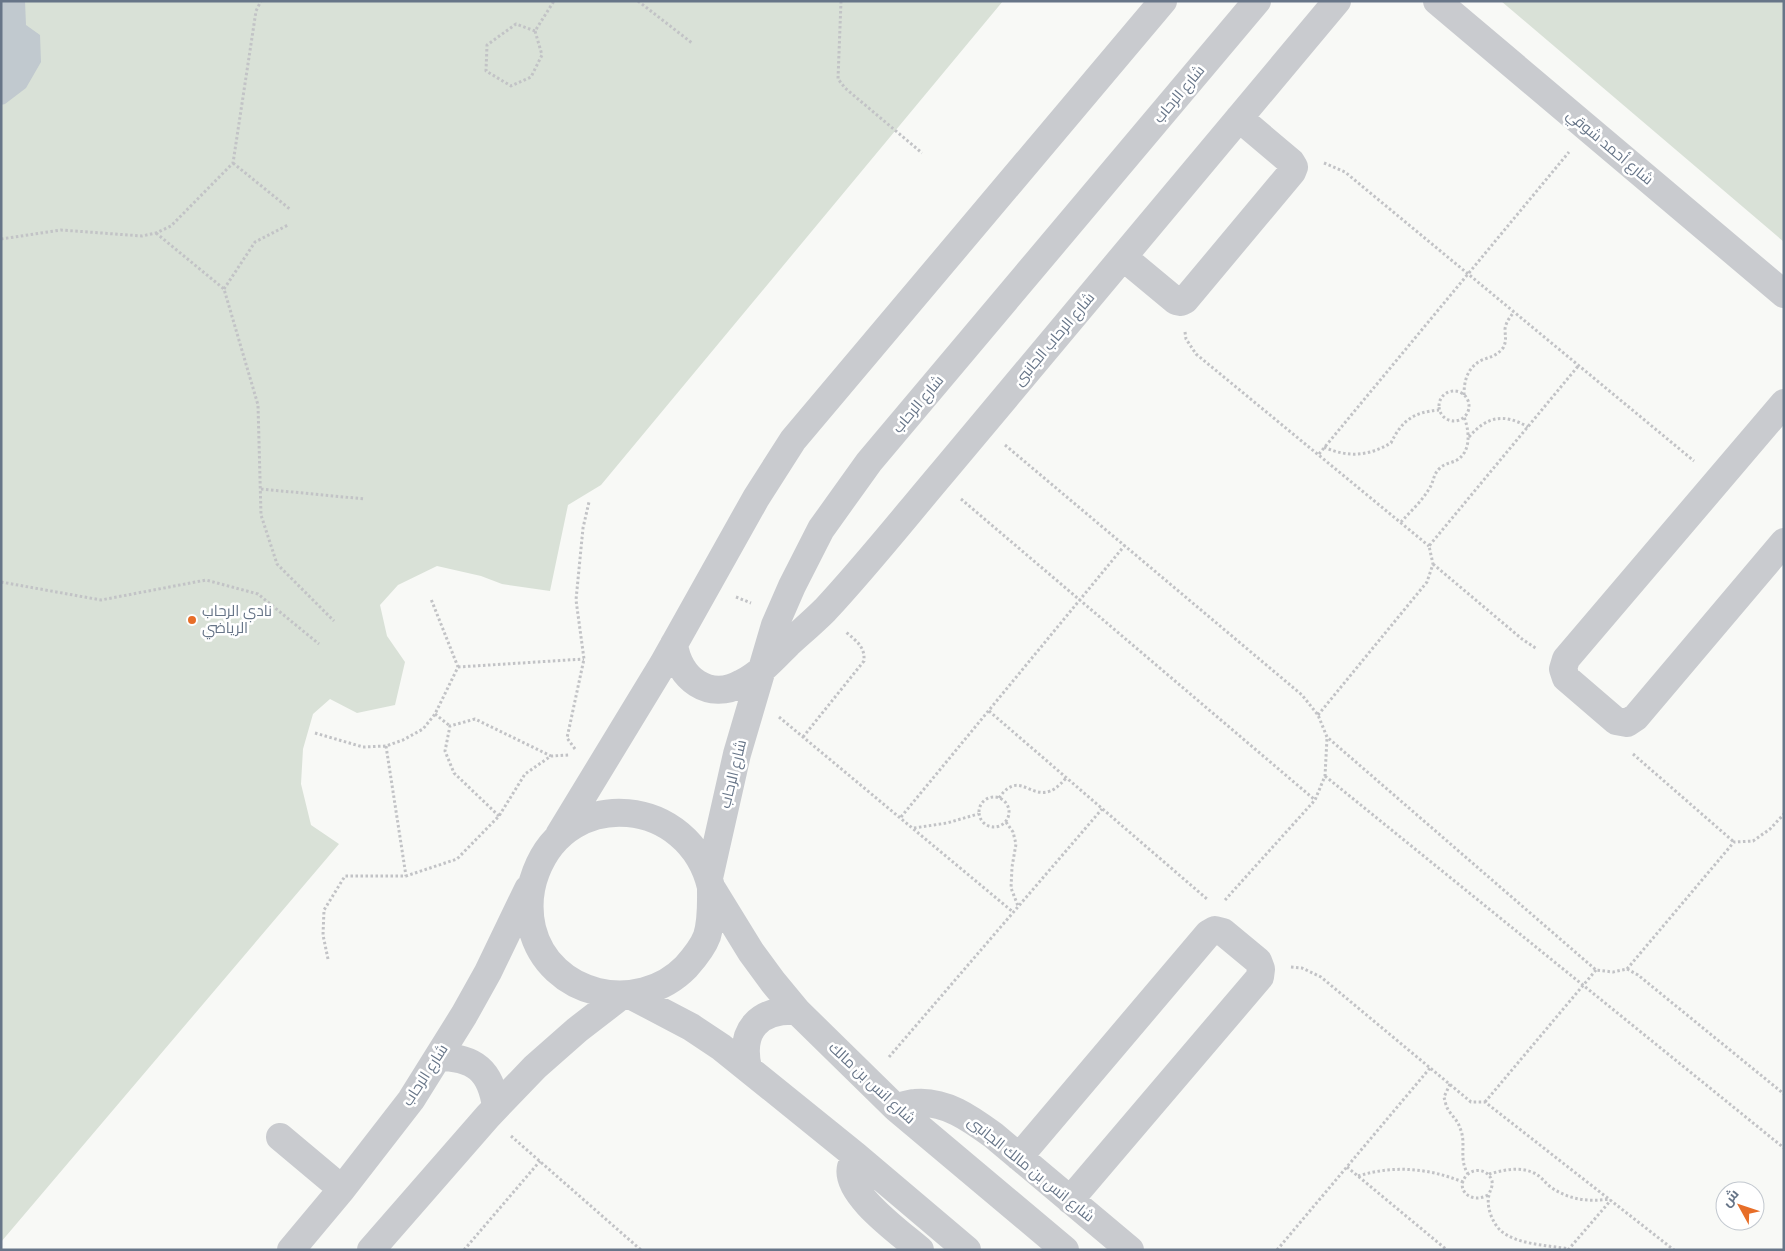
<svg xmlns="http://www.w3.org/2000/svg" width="1785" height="1251" viewBox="0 0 1785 1251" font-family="Roboto,Cairo,sans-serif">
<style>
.green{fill:#d9e1d7}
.water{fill:#c1c9cf}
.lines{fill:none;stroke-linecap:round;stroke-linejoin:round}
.path{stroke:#c2c3c6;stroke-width:3;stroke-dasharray:2.5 2.5;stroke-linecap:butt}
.minor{stroke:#c9cbcf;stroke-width:28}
.poi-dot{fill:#e76e28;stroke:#fff;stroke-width:2}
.labels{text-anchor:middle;stroke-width:5;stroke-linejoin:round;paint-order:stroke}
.street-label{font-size:15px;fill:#677588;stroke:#fff}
.poi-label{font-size:15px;fill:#677588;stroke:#fff;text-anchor:start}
</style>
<rect width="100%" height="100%" fill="#f8f9f6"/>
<path class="green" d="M1,1H1003L601,485L568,505L550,591L502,584L481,576L437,566L398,585L380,605L387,636L405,662L395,705L357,713L330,699L313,714L303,749L301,784L311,825L339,844L1,1242Z
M1501,1H1784V242Z"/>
<path class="water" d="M1,1H25L26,25L40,35L41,62L26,88L5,104L1,105Z"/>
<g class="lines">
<path class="path" d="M638,1L692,43
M841,1L838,79L845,88L922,153
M535,31L516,24L487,45L486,71L511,86L531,77L542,55L535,31L554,1
M233,163L291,210
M1324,163L1345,172L1694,461
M156,233L224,289L258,405L261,515L277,564L334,621
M1,239L61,230L142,236L156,233L171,226L233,163L256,11L261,1
M224,289L255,242L288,225
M1185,332L1186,339L1196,354L1429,546
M1439 406a15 15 0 1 1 30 0a15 15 0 1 1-30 0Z
M1464,395C1464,381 1467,369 1480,361C1488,357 1496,357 1503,348C1507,341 1505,336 1505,329C1506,322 1510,317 1514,312
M1469,437C1487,416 1504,413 1528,427
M1005,445L1302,695L1318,715L1327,737L1596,970L1613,972L1627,969L1638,975L1784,1094
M1324,447C1348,458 1369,456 1391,443C1402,420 1414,412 1439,410
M1319,454L1569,152
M261,489L365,499
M961,499L1315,800
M1401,522C1410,512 1422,501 1429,489C1434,482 1433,474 1440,468C1445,463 1452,463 1457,460C1472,451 1469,429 1464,417
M1433,564L1522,639L1537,649
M1,582L101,600L206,580L258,594L319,644
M736,597L751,603
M458,667L584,659
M989,711L1207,899
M435,714L450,726
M1318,715L1427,582L1433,564L1429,546L1579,365
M779,717L1013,912
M315,733L363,747L386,746L403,740L423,729L435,714L458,667L431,599
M803,737L864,661C865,646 856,641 846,632
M386,746L406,876
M575,749L567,738L584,659L576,600L583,528L589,502
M1633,754L1734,842
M1325,776L1784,1148
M979 812a15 15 0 1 1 30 0a15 15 0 1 1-30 0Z
M999,798C1023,763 1035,816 1066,778
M499,816L454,773L445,751L450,726L475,719L551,756
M901,817L1125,545
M1006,822L1013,832L1016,844L1012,867L1011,888L1018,906
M914,828L947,823L978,814
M1225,900L1315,800L1325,776L1327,738
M328,959L323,935L324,910L345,876H406L457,859L499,816L525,774L551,756L570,755
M1291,967L1302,968L1321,977L1471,1102H1485L1674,1250
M1627,969L1734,842L1753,841L1770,829L1784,814
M889,1057L1102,809
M1450,1084L1444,1097C1445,1101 1446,1107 1449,1111C1453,1117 1458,1121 1460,1128C1467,1144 1458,1158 1468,1174
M1485,1102L1596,970
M511,1136L641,1250
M1347,1167L1447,1250
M1489,1174C1504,1170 1519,1166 1534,1173C1541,1176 1545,1183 1552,1188C1570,1200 1589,1202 1610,1199
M1358,1176C1394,1165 1428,1168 1463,1182
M1488,1195C1470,1205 1454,1188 1467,1175C1475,1167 1489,1170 1492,1181C1493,1187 1490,1190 1489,1195C1486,1206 1492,1222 1500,1230C1516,1245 1548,1245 1569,1249
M464,1250L540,1161
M1277,1250L1430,1068
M1568,1250L1611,1200"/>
<path class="minor" d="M1437,1L1784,294
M1123,257L1176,301L1181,302L1185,300L1292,172L1294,167L1291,162L1239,118
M1784,403L1566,659L1563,669L1566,678L1616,721L1627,723L1636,717L1784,542
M674,644C678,678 709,702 742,683C760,674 774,658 788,644C800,633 813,622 825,610C866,566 904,518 943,472C1074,315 1205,158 1337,1
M559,835L663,664L756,498L793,440L1163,1
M709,878L737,754L775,625L792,586L821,529L869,462L1257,1
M711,887C711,904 712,920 707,936C703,947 694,958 686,967C638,1016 549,997 532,928C528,910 529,890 536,872C569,785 690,797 711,887L751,952L773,982L797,1011L896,1108L1065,1250
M630,995L691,1027L721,1047L856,1156L967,1250
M438,1057C475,1057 491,1071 496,1107
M748,1068C739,1030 759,1009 797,1011
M896,1108C902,1106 909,1103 915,1103C945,1100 971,1119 993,1135L1130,1250
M280,1137L342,1189
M856,1156C854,1160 852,1163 851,1167C844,1194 902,1234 920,1250
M1019,1157L1208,934L1215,930L1223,932L1258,961L1261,969L1260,977L1070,1200
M291,1250L342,1189L411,1100L464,1015L488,972L528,889
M371,1250L488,1116L535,1067L577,1030L621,996"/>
</g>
<circle class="poi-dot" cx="192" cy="620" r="5"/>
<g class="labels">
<g class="street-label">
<text transform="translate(1179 94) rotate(-50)" y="5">شارع الرحاب</text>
<text transform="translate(1610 147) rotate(40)" y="5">شارع أحمد شوقي</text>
<text transform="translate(1054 339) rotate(-50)" y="5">شارع الرحاب الجانبى</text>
<text transform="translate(918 404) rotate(-50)" y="5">شارع الرحاب</text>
<text transform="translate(733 774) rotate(-76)" y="5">شارع الرحاب</text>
<text transform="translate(425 1075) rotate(-57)" y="5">شارع الرحاب</text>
<text transform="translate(872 1083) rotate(43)" y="5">شارع انس بن مالك</text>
<text transform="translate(1031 1169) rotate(39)" y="5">شارع انس بن مالك الجانبى</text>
</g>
<g class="poi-label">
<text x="202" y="616">نادي الرحاب<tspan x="202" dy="17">الرياضي</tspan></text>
</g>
</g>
<rect width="1785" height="1251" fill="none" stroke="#677588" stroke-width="5"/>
<g transform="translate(1740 1206) rotate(310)"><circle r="24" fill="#ffffff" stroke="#c2c8cf"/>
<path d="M0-4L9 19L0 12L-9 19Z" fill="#e76e28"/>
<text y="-8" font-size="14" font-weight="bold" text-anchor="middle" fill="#677588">ش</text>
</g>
</svg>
